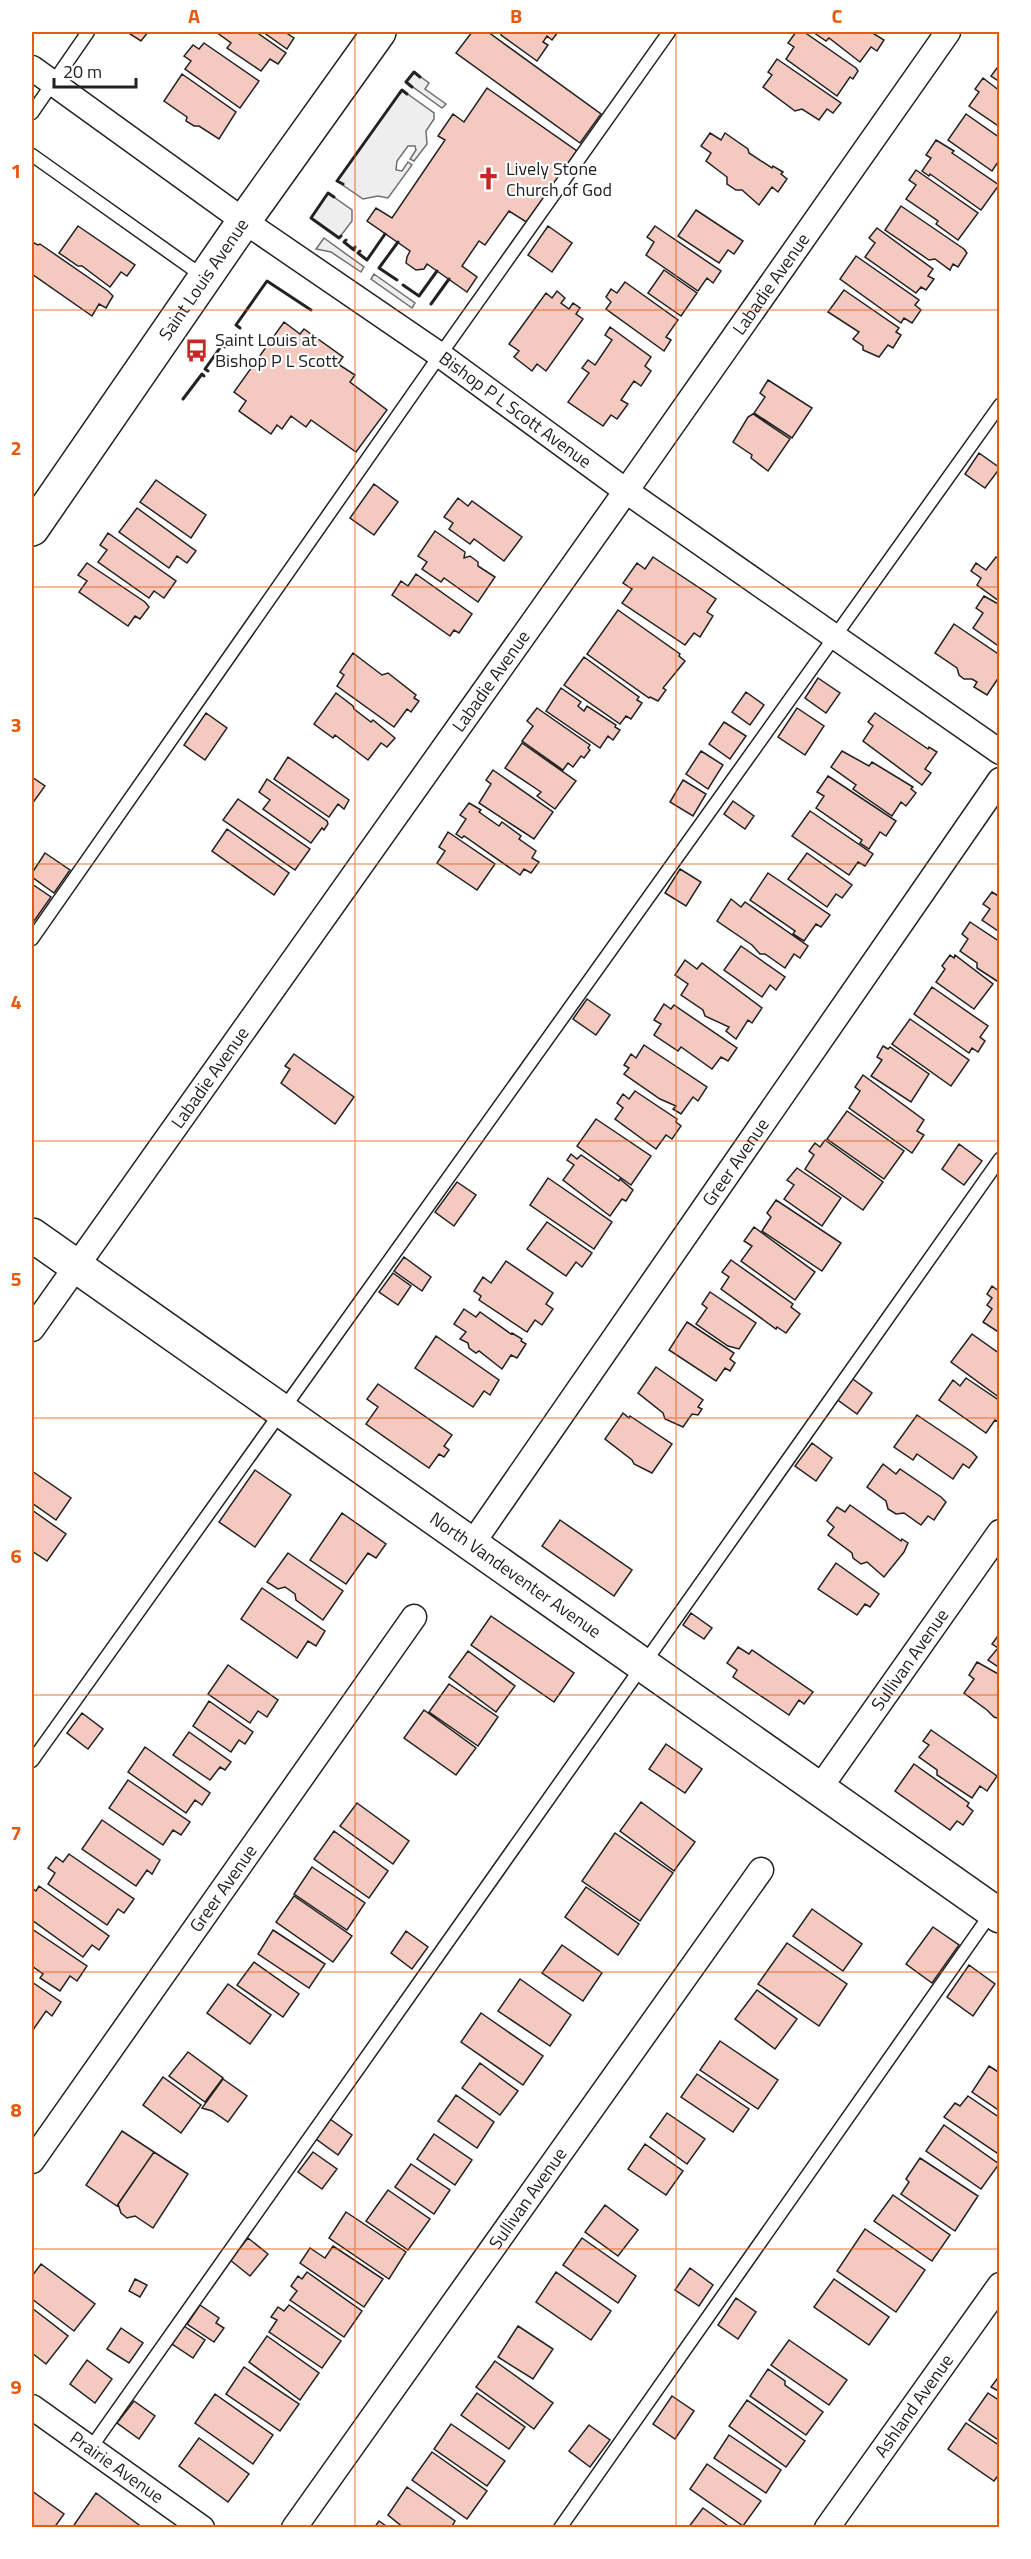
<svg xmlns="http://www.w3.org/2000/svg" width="1031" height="2559" viewBox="0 0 1031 2559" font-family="'Titillium Web',sans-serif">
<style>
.green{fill:#eee;stroke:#6f6f6f;stroke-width:1.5}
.building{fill:#f3c9c0;stroke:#222;stroke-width:1.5}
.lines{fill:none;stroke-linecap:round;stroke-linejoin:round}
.lane-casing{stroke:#222;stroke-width:15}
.street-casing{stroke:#222;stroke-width:27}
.secondary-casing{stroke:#222;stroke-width:36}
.lane{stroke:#fff;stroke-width:12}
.street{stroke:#fff;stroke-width:24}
.secondary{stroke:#fff;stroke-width:33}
.wall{stroke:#222;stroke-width:3}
.grid{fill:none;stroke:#e8590c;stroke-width:1.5;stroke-opacity:0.55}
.labels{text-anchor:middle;stroke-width:4.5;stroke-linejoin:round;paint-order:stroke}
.poi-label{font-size:18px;fill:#222;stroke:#fff;text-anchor:start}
.street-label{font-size:18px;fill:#222;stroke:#fff}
.neatline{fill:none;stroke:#e8590c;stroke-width:2}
.grid-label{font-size:20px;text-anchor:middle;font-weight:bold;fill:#e8590c}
</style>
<rect width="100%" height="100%" fill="#fff"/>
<path class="green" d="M414,72L429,83L425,89L446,104L442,108L406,82Z
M402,90L434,113V119L426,131L427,144L414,161L410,159L416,150L415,146H408L397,161L396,170L402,171L408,162L412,165L388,198L378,196L363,199L337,181Z
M328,193L352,210V221L339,238L311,218Z
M324,238L364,267L361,272L331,252L316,249Z
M374,274L415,303L412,308L371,279Z"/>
<path class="building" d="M127,32H148L141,41Z
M216,32H256L286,53L278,64L270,59L261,71L227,48L231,43Z
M263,32H289L288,34L294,38L287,49Z
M472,32H488L601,114L580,143L456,53Z
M501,32H558L552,40L547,36L543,42L548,45L537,61L501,35Z
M796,32H804L856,68L858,71L853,79L850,77L837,96L786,59L794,47L788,43Z
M813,32H871L884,40L877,51L871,47L860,62L829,38L826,41Z
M204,43L259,81L240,108L185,69L191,61L184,56L193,45L199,49Z
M777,59L841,103L833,113L827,109L819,120L802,109L795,111L763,87L772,75L768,72Z
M1000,64V82L991,76Z
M182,74L236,112L219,139L199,126H194L186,121L187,117L164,101Z
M983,78L1000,91V127L969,106L979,92L975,89Z
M487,88L577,151L528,223L509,211L485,245L479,241L462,266L477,277L467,292L427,264L424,269L416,270L406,263L407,257L410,251L367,221L376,208L392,218L445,140L438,136L453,114L464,122Z
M966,114L1000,138V159L992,171L948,140Z
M710,133L721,140L725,133L748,149L749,153L772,168L773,166L783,172L781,174L787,179L778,192L772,187L759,205L742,190H736L727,184V177L706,161L711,153L701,146Z
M936,140L954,151L952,153L999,185L981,210L930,174L929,176L922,171L931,158L926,155Z
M916,170L978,213L958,240L936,224L938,221L906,199L916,185L909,180Z
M901,206L964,249L967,253L958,267L953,264L950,270L935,259L929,260L885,230Z
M696,210L743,241L734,254L728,250L719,263L678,236Z
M78,226L135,265L127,276L121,272L110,287L82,266H78L59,253Z
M548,226L572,243L552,272L528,255Z
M655,226L721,271L713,283L707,278L698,291L646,255L654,242L647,237Z
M877,228L933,269L928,276L934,279L926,290L921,287L916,293L865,257L875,243L869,238Z
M32,242L38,245L40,244L108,291L113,296L106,308L99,304L92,316L32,274Z
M856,256L919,300L915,305L921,310L912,323L904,318L901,323L840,279Z
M664,270L697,293L681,316L648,293Z
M625,282L678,320L666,337L671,340L664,351L606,309L611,302L606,297L611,289L617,293Z
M844,290L899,328L896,332L901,335L893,348L888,345L879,357L863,350V346L853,339L859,332L828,312Z
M557,291L565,298L561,303L569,309L573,303L580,308L576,314L583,319L546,371L537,364L532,371L514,357L519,351L509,344L546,293L552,298Z
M284,322L300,334L304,329L343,357L338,364L355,375L350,382L387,410L356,452L311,420L306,427L291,416L282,429L277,425L271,434L239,411L246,401L234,392Z
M610,327L651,357L645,366L651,371L641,386L634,381L621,400L628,404L617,419L611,415L603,426L568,402L589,373L582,368L588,360L595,365L612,340L605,335Z
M768,380L812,408L792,438L754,413L765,397L760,393Z
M753,414L790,439L768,471L751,458L752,455L733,442L748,417Z
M979,453L1000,468L985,488L965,474Z
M156,480L206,515L191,538L140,502Z
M374,484L398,502L374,535L350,518Z
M458,498L468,506L472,501L522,537L504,561L474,539L470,544L449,529L453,523L444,517Z
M137,508L196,551L187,563L177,556L169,568L119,532Z
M435,531L465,552L464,558L470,556L478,562V566L495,577L478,602L444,578L441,582L422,569L427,562L418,556Z
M108,533L176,581L164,598L154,591L149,598L98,562L107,550L100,545Z
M653,557L716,599L707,612L713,616L700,637L694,633L685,645L622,603L632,589L623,583L637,563L645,569Z
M996,557L1000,560L999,601L977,585L981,578L971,571L976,563L986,570Z
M87,563L145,602L149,607L140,619L135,616L128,626L79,592L87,581L78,575Z
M416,574L472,614L459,633L454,630L450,636L392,595L401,581L408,586Z
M984,596L1000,605V647L973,628L983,613L976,608Z
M618,610L680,654L679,656L685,661L663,688L666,690L658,701L650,697L649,698L587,654Z
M954,624L997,653L1000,650V681L997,680L987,695L974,687L977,682L972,679H964L959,675L957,668L935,653Z
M353,653L382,675L388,673L416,695L414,698L419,701L411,712L407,709L394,727L337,686L344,675L340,672Z
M584,657L639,697L637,700L642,703L631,719L626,716L620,724L564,685Z
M818,678L840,693L826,713L805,698Z
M561,688L581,702L578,706L584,711L587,706L616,725L615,727L620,730L613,740L608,736L600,748L546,711Z
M746,692L764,705L750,725L732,712Z
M336,693L353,706L354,709L371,722L373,720L395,738L387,747L381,743L368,760L335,735L333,738L314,724Z
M537,708L590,745L588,748L590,750L584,758L581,756L573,767L568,763L563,770L522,741L533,726L527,721Z
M797,708L824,726L805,755L778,737Z
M206,713L227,728L205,760L184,745Z
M875,713L928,749L929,747L937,752L925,769L931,773L922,785L863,741L873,726L868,722Z
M724,722L746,736L730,759L709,744Z
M522,743L576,781L555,809L537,796L541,792L505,768Z
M701,751L723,765L708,789L686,774Z
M842,751L869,766L872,762L913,787L911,789L916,793L906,806L901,802L892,816L853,789L856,785L831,767Z
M288,757L349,800L344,809L338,804L329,817L274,779Z
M493,770L553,812L534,839L479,803L491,784L486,780Z
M828,776L896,821L886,836L880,832L869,849L860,843L862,840L816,808L824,796L817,792Z
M32,777L45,786L32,804Z
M267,779L327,821L328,824L324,830L322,828L311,843L263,809L270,800L259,792Z
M683,780L706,794L693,816L670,802Z
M238,799L310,849L295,870L223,820Z
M733,801L754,816L745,829L724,814Z
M469,803L481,810L479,812L499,826L502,822L521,836L519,839L536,851L532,858L539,862L531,873L524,869L520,875L464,836L462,838L456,834L466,819L460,815Z
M810,811L873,854L865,866L858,862L849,875L792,836Z
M227,829L289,873L274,895L212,851Z
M448,832L495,864L477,890L437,863L445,851L439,847Z
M45,853L70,870L54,893L32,877V873Z
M807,853L852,885L842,898L836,894L827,907L788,879Z
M680,869L701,882L686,906L665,893Z
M768,873L830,915L821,927L816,924L804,941L793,934L795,931L750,900Z
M32,884L51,897L34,921L32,919Z
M992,892L1000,897V937L998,931L982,920L990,909L983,904Z
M731,899L741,907L745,902L808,946L800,958L794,954L785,968L765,954H760L752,945L717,921Z
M970,922L1000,942V983L977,968V963L960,951L968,939L962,934Z
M741,946L785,977L776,990L770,985L762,997L724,970Z
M950,955L954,958L955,955L993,984L974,1009L936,982L945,969L942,966Z
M685,960L697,969L702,963L762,1008L752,1023L748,1020L736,1039L726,1031L729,1027L705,1016L703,1010L681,995L688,984L675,975Z
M932,987L988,1026L980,1037L985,1041L978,1052L972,1048L969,1053L914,1014Z
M587,999L610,1015L596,1035L573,1019Z
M664,1004L671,1009L674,1005L737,1048L728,1061L721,1057L712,1069L681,1047L678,1051L654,1035L661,1024L654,1020Z
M910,1019L969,1060L951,1086L892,1044Z
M644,1045L707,1087L698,1101L693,1097L681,1114L673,1109L676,1106L660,1099L624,1074L629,1068L624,1065L631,1054L636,1058Z
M883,1046L888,1049L890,1047L929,1074L911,1102L871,1076L882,1060L877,1057Z
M294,1054L354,1097L335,1124L281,1083L290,1069L285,1066Z
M863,1075L924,1120L917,1131L924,1135L912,1153L849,1108L860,1091L855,1087Z
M635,1091L677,1119L676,1122L681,1126L672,1139L666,1135L656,1149L615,1119L623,1108L617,1103L623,1094L629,1099Z
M847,1111L904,1151L884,1179L827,1139Z
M596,1119L651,1156L631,1185L577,1146Z
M825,1140L883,1182L863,1210L805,1169L814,1155L809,1151L815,1143L820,1147Z
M959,1144L982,1161L964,1185L942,1169Z
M571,1154L577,1159L581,1155L619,1181L620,1179L633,1190L626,1201L622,1199L610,1216L563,1180L574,1165L567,1160Z
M797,1168L841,1198L822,1226L784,1199L794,1185L787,1180Z
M548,1178L612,1222L594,1249L530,1205Z
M457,1182L476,1195L454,1226L435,1212Z
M776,1200L841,1243L822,1271L762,1231L771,1217L767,1213Z
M547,1222L592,1253L582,1267L576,1262L566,1276L527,1249Z
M754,1227L815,1272L795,1300L741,1261L752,1246L744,1241Z
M404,1257L431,1277L422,1291L394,1271Z
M731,1260L793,1304L791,1307L800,1314L786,1333L777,1327L776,1329L721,1289L729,1277L722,1272Z
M506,1261L553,1293L546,1304L553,1309L542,1325L535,1320L527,1332L479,1300L481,1296L474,1291L483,1277L491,1283Z
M393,1273L411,1286L398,1305L379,1292Z
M992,1286L1000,1292V1333L983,1322L992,1309L987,1305L992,1298L987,1294Z
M710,1292L756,1323L739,1349L728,1346L696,1324L707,1308L702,1304Z
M464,1309L476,1317L480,1312L511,1334L512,1333L522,1339L521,1341L526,1344L517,1358L511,1355L502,1369L479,1351L476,1353L469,1348L468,1343L460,1339L466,1332L454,1324Z
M687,1322L734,1353L730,1359L735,1363L730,1371L725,1368L716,1381L669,1350Z
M972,1334L1000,1354V1398L951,1362Z
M436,1336L499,1380L490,1395L484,1391L473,1407L415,1368Z
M656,1367L703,1400L698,1407L702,1409L698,1415L692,1414L683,1427L665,1419L663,1413L638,1393Z
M850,1377L872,1393L857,1414L835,1398Z
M966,1378L1000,1401V1423L995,1420L986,1433L939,1400L953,1380L960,1386Z
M378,1384L452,1435L444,1446L449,1450L444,1457L439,1454L429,1468L366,1424L378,1407L367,1399Z
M623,1413L629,1418L630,1416L672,1444L652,1473L634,1464L632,1460L605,1439Z
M917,1415L972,1452L977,1457L969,1468L963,1464L953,1479L917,1454L913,1460L894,1447Z
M812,1443L832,1458L816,1481L795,1466Z
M883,1464L896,1474L900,1469L941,1497L946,1502L934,1520L928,1516L921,1525L904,1513L896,1514L888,1509L886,1501L867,1487Z
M255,1470L291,1495L255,1547L219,1522Z
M32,1471L71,1498L56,1520L32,1503Z
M850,1505L901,1541L902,1539L908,1543L904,1552L884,1577L867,1562L861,1564L853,1558L852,1553L828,1535L834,1527L827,1521L837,1507L845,1512Z
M32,1510L66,1534L47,1561L32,1551Z
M342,1513L386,1544L376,1558L368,1553L346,1584L310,1560Z
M560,1520L632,1570L614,1596L542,1546Z
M288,1553L343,1591L323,1620L296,1600L295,1594L285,1587L278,1589L267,1582Z
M836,1563L879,1594L870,1607L865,1604L857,1615L818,1589Z
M262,1588L325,1631L316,1646L308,1641L297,1658L241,1619Z
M691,1613L712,1628L704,1639L683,1625Z
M491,1616L574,1673L554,1702L471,1645Z
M1000,1633V1668L988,1660L998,1648L992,1644Z
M738,1647L749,1654L752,1650L813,1692L804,1704L799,1700L789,1715L733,1677L737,1670L727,1663Z
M468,1651L515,1686L496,1712L449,1677Z
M977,1662L1000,1675V1719L994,1717L987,1710L964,1693L974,1679L969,1675Z
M228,1665L278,1700L267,1717L258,1711L250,1723L208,1694Z
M449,1684L498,1717L478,1746L429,1712Z
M209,1701L253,1732L245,1744L239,1740L231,1752L193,1726Z
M424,1710L476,1748L456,1775L404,1738Z
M82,1713L103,1729L88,1749L67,1733Z
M931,1730L997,1776L987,1791L980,1786L972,1798L937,1775V1770L919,1757L929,1745L923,1741Z
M189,1732L231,1762L225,1770L220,1767L210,1780L173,1755Z
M666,1744L702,1769L685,1793L649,1769Z
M145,1747L210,1793L202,1805L195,1800L186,1813L128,1772Z
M914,1764L969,1803L967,1806L973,1811L963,1825L957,1821L950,1830L895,1791Z
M128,1780L190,1822L181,1835L173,1830L163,1845L109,1808Z
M641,1802L695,1842L674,1871L620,1831Z
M357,1803L409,1841L393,1864L340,1826Z
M102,1820L160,1860L152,1874L147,1870L136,1886L82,1849Z
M334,1831L388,1871L369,1898L314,1859Z
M615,1833L673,1873L640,1921L582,1881Z
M69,1854L134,1899L124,1913L118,1909L107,1925L48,1884L55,1873L48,1868L56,1857L63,1862Z
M312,1867L365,1903L347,1930L294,1894Z
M39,1886L109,1936L99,1950L92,1945L83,1957L32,1920V1888L36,1891Z
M586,1887L639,1924L618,1955L565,1917Z
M294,1896L352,1936L333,1962L276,1922Z
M812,1909L862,1944L843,1971L793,1936Z
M933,1927L959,1945L932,1983L906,1964Z
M32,1929L87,1966L77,1981L70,1976L60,1991L40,1978L43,1974L32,1966Z
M273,1930L325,1964L309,1988L258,1954Z
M406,1931L428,1947L412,1969L391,1953Z
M787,1943L847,1984L819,2026L758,1984Z
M562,1945L602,1973L583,2001L542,1973Z
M254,1962L299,1994L283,2017L237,1985Z
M969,1965L995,1984L973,2016L947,1997Z
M520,1979L571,2015L550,2046L498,2011Z
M32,1982L61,2002L52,2016L46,2011L33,2030Z
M228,1984L271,2015L250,2044L207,2013Z
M757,1990L797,2019L775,2049L735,2019Z
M481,2013L543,2056L523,2085L461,2042Z
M720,2041L778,2080L758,2109L700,2070Z
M188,2052L223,2078L205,2102L169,2076Z
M480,2063L518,2091L500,2115L462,2088Z
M989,2066L1000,2073V2111L972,2092Z
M697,2074L749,2109L733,2132L681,2097Z
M163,2077L201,2105L181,2133L143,2105Z
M223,2079L247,2096L228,2122L212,2111L202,2108Z
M456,2095L494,2122L477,2148L438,2121Z
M968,2096L1000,2118V2155L944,2117L955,2103L960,2106Z
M667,2113L705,2139L687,2164L650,2137Z
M330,2119L352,2135L338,2155L316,2139Z
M944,2125L999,2164L981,2189L926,2151Z
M122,2131L154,2152L117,2206L86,2185Z
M434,2134L472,2160L455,2185L417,2159Z
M645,2144L683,2171L666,2195L628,2169Z
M154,2152L188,2174L153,2228L135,2216L127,2218L121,2213L118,2204Z
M313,2152L337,2169L322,2189L298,2172Z
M920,2158L978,2196L955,2231L901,2194L909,2182L906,2179Z
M411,2164L450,2190L434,2214L395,2187Z
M388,2190L430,2219L408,2250L366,2221Z
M893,2195L950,2235L932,2261L874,2221Z
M605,2205L638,2230L618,2256L585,2232Z
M346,2212L406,2252L389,2279L329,2238Z
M865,2229L925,2270L896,2312L837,2271Z
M248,2238L268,2254L250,2276L230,2260Z
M582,2238L636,2276L618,2303L563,2265Z
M333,2246L383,2279L364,2307L300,2263L310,2248L325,2258Z
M41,2264L95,2304L74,2331L32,2299V2276Z
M690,2268L713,2285L699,2306L675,2290Z
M307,2272L362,2311L344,2337L290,2300L297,2291L291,2286L298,2276L302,2279Z
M556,2272L611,2311L591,2340L536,2302Z
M135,2279L147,2285L140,2297L129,2291Z
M834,2279L889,2317L869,2345L814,2307Z
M736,2298L756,2312L738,2339L718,2325Z
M200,2305L219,2318L216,2323L224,2328L214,2342L187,2324Z
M289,2305L341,2341L322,2368L269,2332L277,2320L271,2317L278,2307L284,2311Z
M32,2308L68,2336L46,2364L32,2353Z
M184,2326L205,2340L193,2358L172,2344Z
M518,2326L553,2349L533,2379L498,2357Z
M121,2328L143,2343L129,2363L107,2349Z
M267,2336L319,2373L300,2400L249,2362Z
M789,2340L847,2380L829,2405L771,2365Z
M87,2360L112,2379L95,2403L70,2384Z
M495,2361L553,2403L534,2429L476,2387Z
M244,2367L299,2404L280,2431L226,2394Z
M768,2369L785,2381V2385L823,2412L806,2435L750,2396Z
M1000,2375V2392L991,2387Z
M477,2393L525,2427L509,2449L461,2415Z
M988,2393L1000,2401V2441L969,2420Z
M215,2394L273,2435L253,2464L195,2423Z
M672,2396L694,2411L675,2439L653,2424Z
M747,2400L805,2441L786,2467L729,2426Z
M134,2401L155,2416L139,2439L117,2423Z
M966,2423L1000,2446V2473L994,2481L948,2449Z
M451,2424L505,2461L487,2486L434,2449Z
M589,2425L610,2440L590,2467L569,2451Z
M729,2435L781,2470L766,2493L714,2458Z
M199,2438L249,2474L228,2502L179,2466Z
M432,2452L487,2491L467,2519L412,2480Z
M707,2464L761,2501L743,2526L690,2489Z
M407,2487L455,2521L451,2528H404L388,2515Z
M32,2491L64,2514L54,2528H32Z
M96,2493L143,2528H72Z
M703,2508L731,2528H688Z
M379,2521L389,2528H374Z"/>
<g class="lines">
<defs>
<path id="lane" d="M32,113L88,32
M32,155L204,277
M32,939L440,355L669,32
M32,1761L1000,405
M90,2449L1000,1159
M560,2528L992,1912"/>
<g id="street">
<path id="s1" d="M32,68L244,221L440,355L626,491L1000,752"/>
<path id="s2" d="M32,1329L626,491L948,32"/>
<path id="s3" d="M472,1544L1000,780"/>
<path id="s4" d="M819,1789L1000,1532"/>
<path id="s5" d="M32,2161L414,1617"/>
<path id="s6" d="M32,2407L202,2528"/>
<path id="s7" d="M294,2528L761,1870"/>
<path id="s8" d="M827,2528L1000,2285"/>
</g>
<g id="secondary">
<path id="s9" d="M32,529L244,221L379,32"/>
<path id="s10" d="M32,1235L1000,1916"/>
</g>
</defs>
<use href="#lane" class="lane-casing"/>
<use href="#street" class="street-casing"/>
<use href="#secondary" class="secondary-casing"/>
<use href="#lane" class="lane"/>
<use href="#street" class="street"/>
<use href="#secondary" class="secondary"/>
<path class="wall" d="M412,87L406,82L414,72L420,77
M343,184L337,181L399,94L402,90L407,94
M334,197L328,193L311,218L339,238L341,236
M346,240L344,242L354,250L355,247
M360,251L358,253L367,260L385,234
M397,280L379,268L398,242
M403,285L419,296L437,271
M431,304L449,279
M240,328L236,325L267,281L311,310
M208,371L205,369L222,345L225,347
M183,399L202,374L204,376"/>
</g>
<path class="grid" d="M355,32V2528M676,32V2528M32,310H1000M32,587H1000M32,864H1000M32,1141H1000M32,1418H1000M32,1695H1000M32,1972H1000M32,2249H1000"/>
<defs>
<symbol id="church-bare" viewBox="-9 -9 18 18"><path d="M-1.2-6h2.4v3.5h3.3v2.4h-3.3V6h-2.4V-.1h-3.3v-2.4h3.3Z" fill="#c62828" stroke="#fff" stroke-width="2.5" paint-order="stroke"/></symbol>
<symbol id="bus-bare" viewBox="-9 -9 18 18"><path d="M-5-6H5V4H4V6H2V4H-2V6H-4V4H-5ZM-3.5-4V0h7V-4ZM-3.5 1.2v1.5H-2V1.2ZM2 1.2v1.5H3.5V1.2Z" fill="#c62828" stroke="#fff" stroke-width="2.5" paint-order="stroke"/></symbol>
</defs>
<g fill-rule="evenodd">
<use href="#church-bare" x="472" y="162" width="33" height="33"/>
<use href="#bus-bare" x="180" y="334" width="33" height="33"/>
</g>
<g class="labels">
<g class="poi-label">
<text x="506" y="175">Lively Stone<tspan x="506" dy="21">Church of God</tspan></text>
<text x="215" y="346">Saint Louis at<tspan x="215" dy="21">Bishop P L Scott</tspan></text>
</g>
<g class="street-label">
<text dy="6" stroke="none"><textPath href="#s9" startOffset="303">Saint Louis Avenue</textPath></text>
<text dy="6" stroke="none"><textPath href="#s2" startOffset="1280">Labadie Avenue</textPath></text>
<text dy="6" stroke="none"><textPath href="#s1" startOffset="592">Bishop P L Scott Avenue</textPath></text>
<text dy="6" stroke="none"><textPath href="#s2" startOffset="794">Labadie Avenue</textPath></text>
<text dy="6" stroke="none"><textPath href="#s2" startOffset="308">Labadie Avenue</textPath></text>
<text dy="6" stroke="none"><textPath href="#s3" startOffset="464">Greer Avenue</textPath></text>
<text dy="6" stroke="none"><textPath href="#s10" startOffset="591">North Vandeventer Avenue</textPath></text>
<text dy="6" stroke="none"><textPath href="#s4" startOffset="158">Sullivan Avenue</textPath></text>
<text dy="6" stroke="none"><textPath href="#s5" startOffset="333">Greer Avenue</textPath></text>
<text dy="6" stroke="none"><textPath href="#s7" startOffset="404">Sullivan Avenue</textPath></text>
<text dy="6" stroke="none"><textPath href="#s8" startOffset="150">Ashland Avenue</textPath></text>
<text dy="6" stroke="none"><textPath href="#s6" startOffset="104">Prairie Avenue</textPath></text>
</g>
</g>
<rect width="1031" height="2559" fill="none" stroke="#ffffff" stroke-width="66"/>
<path d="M54 78v9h82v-9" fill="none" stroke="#222222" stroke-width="3"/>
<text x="63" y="78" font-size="18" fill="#222222" stroke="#ffffff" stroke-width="4.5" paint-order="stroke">20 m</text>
<rect x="33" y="33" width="965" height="2493" class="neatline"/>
<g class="grid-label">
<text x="194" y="23">A</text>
<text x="516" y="23">B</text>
<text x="837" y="23">C</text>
<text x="16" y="178">1</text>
<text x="16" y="455">2</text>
<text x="16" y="732">3</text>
<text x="16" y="1009">4</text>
<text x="16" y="1286">5</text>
<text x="16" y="1563">6</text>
<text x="16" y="1840">7</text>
<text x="16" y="2117">8</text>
<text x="16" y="2394">9</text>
</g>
</svg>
